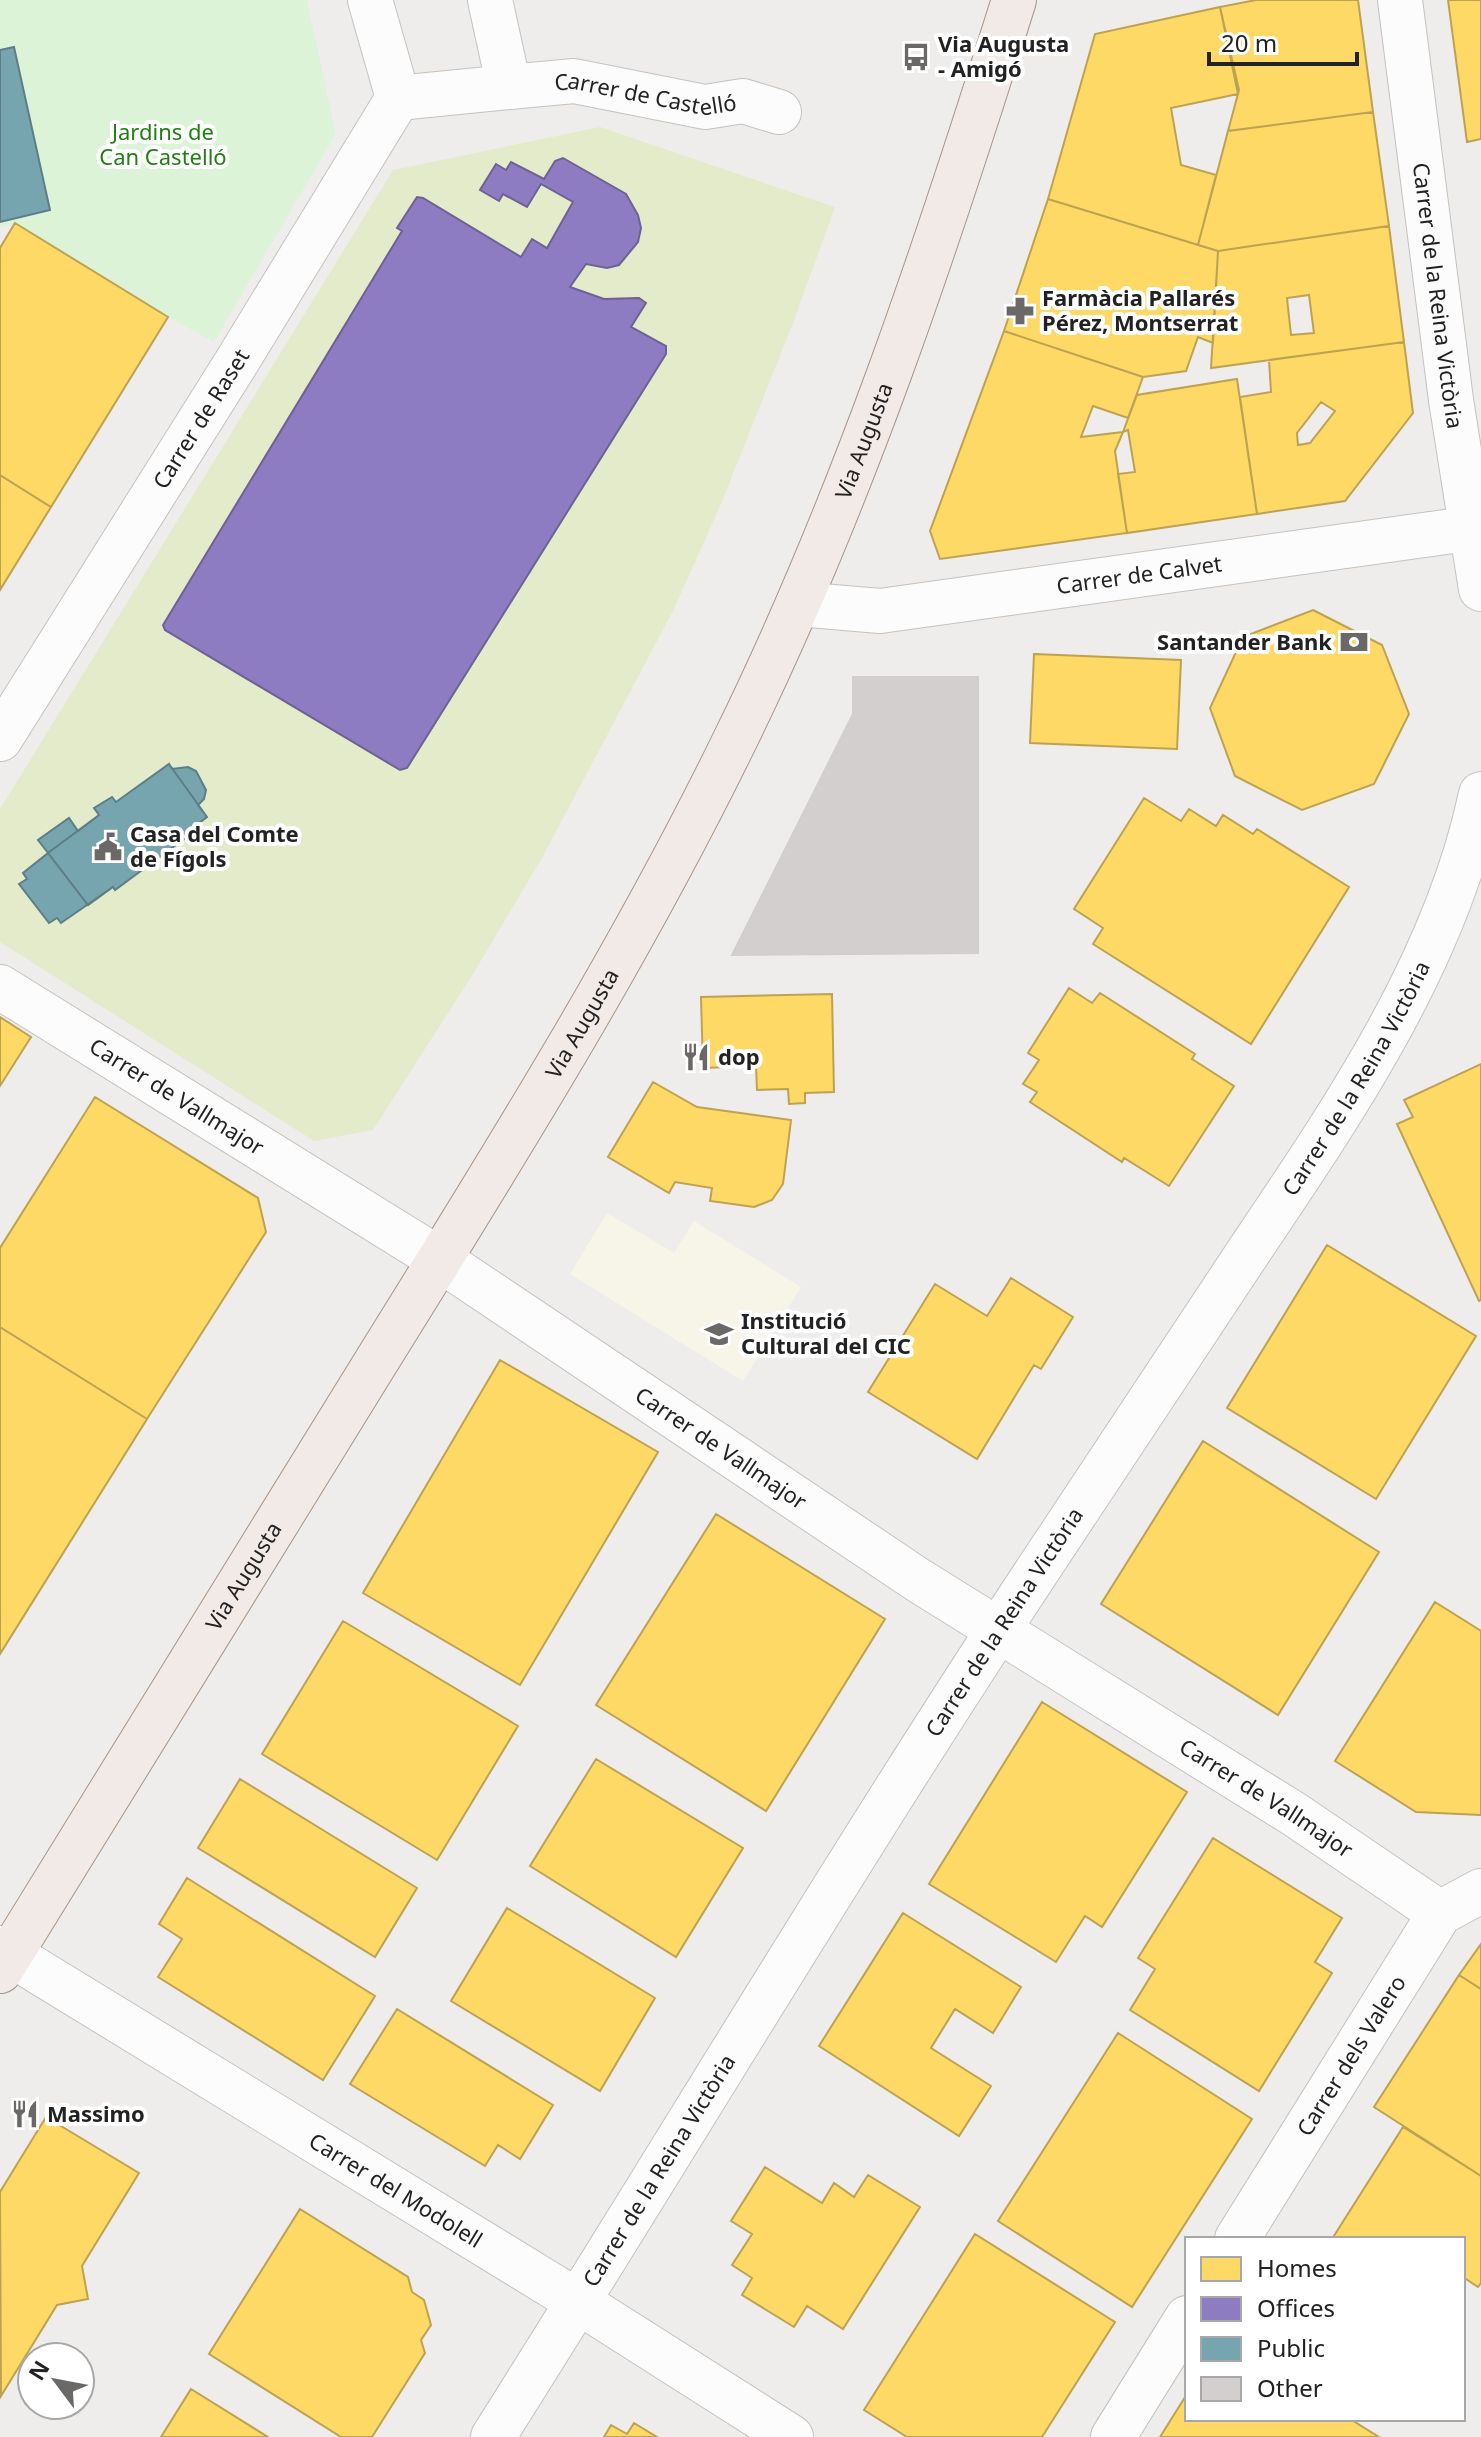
<svg xmlns="http://www.w3.org/2000/svg" width="1481" height="2437" viewBox="0 0 1481 2437" font-family="'Noto Sans',sans-serif">
<style>
.education{fill:#f7f4e8}
.grass{fill:#e3ebcb}
.park{fill:#ddf3d8}
.homes{fill:#ffd966;stroke:#bda252;stroke-width:2;fill-rule:evenodd}
.offices{fill:#8e7cc3;stroke:#6e6193;stroke-width:2}
.public{fill:#76a5af;stroke:#5d7e85;stroke-width:2}
.building{fill:#d2cfce;stroke:#d2cecc;stroke-width:2}
.lines{fill:none;stroke-linecap:round;stroke-linejoin:round}
.minor-casing{stroke:#c3c2c1;stroke-width:46}
.major-casing{stroke:#a69587;stroke-width:46}
.minor{stroke:#fdfcfc;stroke-width:44}
.major{stroke:#f2eae7;stroke-width:44}
.labels{text-anchor:middle;stroke-width:8;stroke-linejoin:round;paint-order:stroke}
.poi-label{font-size:22px;font-weight:bold;fill:#222;stroke:#fff;text-anchor:start}
.street-label{font-size:22px;fill:#222;stroke:#fff}
.park-label{font-size:22px;fill:#1e800f;stroke:#fff}
</style>
<rect width="100%" height="100%" fill="#efedeb"/>
<path class="education" d="M607,1213L674,1253L694,1221L801,1287L743,1381L570,1274Z"/>
<path class="grass" d="M600,127L835,207L793,323L721,504L674,609L542,858L473,974L373,1130L314,1141L0,942V809L393,170Z"/>
<path class="park" d="M0,0H307L336,134L214,342L168,317L16,223L0,227Z"/>
<path class="homes" d="M1256,0H1358L1373,112L1228,131L1239,90L1220,7Z
M1448,0H1481V139L1467,142Z
M1220,7L1238,94L1171,108L1181,165L1216,175L1198,245L1048,199L1095,34Z
M1373,112L1389,226L1218,251L1198,245L1228,131Z
M1048,199L1218,251L1213,343L1198,337L1186,371L1143,377L1004,331Z
M15,223L168,317L51,507L0,475V248Z
M1389,226L1404,342L1211,368L1218,251ZM1309,295L1314,333L1291,335L1287,298Z
M1004,331L1143,377L1128,418L1093,406L1081,437L1123,432L1115,451L1127,533L940,559L930,531Z
M1404,342L1413,413L1345,501L1257,514L1240,397L1271,392L1269,360ZM1321,402L1335,411L1310,443L1298,445L1297,433Z
M1237,379L1257,514L1127,533L1118,474L1135,472L1128,430L1123,432L1137,395Z
M0,475L51,507L0,590Z
M1313,610L1382,645L1409,714L1374,784L1302,810L1235,776L1210,708L1243,637Z
M1034,654L1181,660L1177,749L1030,743Z
M1144,798L1181,821L1189,809L1216,826L1223,815L1253,834L1257,829L1349,887L1251,1044L1093,944L1103,928L1074,909Z
M1069,988L1092,1003L1100,993L1195,1054L1192,1059L1234,1086L1169,1186L1124,1158L1122,1162L1030,1102L1037,1092L1023,1084L1039,1060L1028,1053Z
M832,994L834,1092L805,1093V1103L789,1104L788,1089L757,1090L756,1066L703,1068L701,997Z
M0,1017L31,1037L0,1086Z
M1481,1064V1300L1479,1301L1397,1124L1413,1117L1404,1100Z
M653,1082L697,1107L791,1120L783,1184L772,1200L754,1207L710,1201L712,1188L675,1182L669,1193L608,1157Z
M95,1097L258,1198L266,1232L147,1419L0,1327V1248Z
M1327,1245L1476,1336L1376,1499L1227,1408Z
M1011,1278L1073,1317L1041,1369L1034,1365L977,1459L868,1392L935,1284L987,1316Z
M0,1327L147,1419L0,1654Z
M500,1360L658,1452L520,1685L363,1593Z
M1203,1441L1379,1552L1278,1715L1101,1604Z
M716,1514L885,1619L766,1811L596,1705Z
M1435,1602L1481,1631V1815L1416,1812L1335,1761Z
M343,1621L518,1726L437,1860L262,1754Z
M1042,1702L1187,1792L1102,1927L1085,1916L1056,1962L929,1884Z
M596,1759L743,1848L676,1957L530,1866Z
M240,1779L417,1888L375,1957L198,1848Z
M1213,1838L1342,1918L1315,1962L1332,1973L1259,2091L1130,2010L1155,1969L1138,1958Z
M187,1878L375,1996L323,2080L158,1977L182,1939L159,1924Z
M507,1908L655,1998L600,2091L451,2001Z
M903,1913L1021,1987L993,2033L955,2009L931,2048L991,2086L959,2136L819,2046Z
M1481,1944V1989L1459,1975Z
M1459,1975L1481,1989V2176L1374,2107Z
M397,2009L553,2105L520,2159L498,2145L485,2166L350,2084Z
M1118,2033L1252,2119L1132,2307L998,2221Z
M46,2117L139,2173L82,2266L88,2299L57,2305L1,2396L0,2192Z
M1403,2127L1481,2176V2283L1478,2287L1463,2277V2239H1332Z
M765,2167L822,2203L834,2183L854,2197L868,2175L920,2207L843,2329L807,2306L794,2327L742,2295L752,2278L732,2265L752,2234L731,2221Z
M300,2209L408,2277L412,2292L424,2300L431,2325L421,2340L425,2353L372,2437H341L209,2354Z
M975,2234L1115,2322L1042,2437H907L864,2410Z
M191,2389L268,2437H161Z
M1187,2394V2419H1350L1379,2437H1160Z
M634,2423L657,2437H604L611,2425L627,2434Z"/>
<path class="offices" d="M563,158L626,194L638,215L641,228L638,242L619,265L607,268L586,264L570,287L604,299L639,298L646,303L631,327L666,346V354L407,768L400,770L165,630L163,625L402,231L397,228L417,197L423,198L521,257L532,239L547,248L573,202L541,184L527,207L503,194L499,201L480,190L496,164L506,170L511,162L544,179L555,161Z"/>
<path class="public" d="M14,47L50,210L0,222V50Z
M169,764L172,769L188,767L196,771L206,790L204,799L198,805L207,817L182,836L184,839L115,890L113,887L61,923L57,918L49,923L19,884L27,879L23,873L48,853L38,840L69,818L78,831L99,815L94,808L112,797L116,802Z
M169,764L207,817L182,836L184,839L115,890L113,887L88,905L48,853L99,815L94,808L112,797L116,802Z"/>
<path class="building" d="M853,677H978V953L732,955L853,714Z"/>
<g class="lines">
<defs>
<g id="minor">
<path d="M370,0L398,98"/>
<path id="s1" d="M1400,0L1451,400L1481,589"/>
<path id="s2" d="M509,87L574,81L705,107L743,101L779,112"/>
<path d="M398,98L509,87L490,0"/>
<path id="s3" d="M798,604L880,611L1481,527"/>
<path id="s4" d="M0,739L236,363L398,98"/>
<path id="s5" d="M0,987L439,1259L918,1580L1294,1814L1440,1913"/>
<path id="s6" d="M0,1948L577,2301L791,2437"/>
<path id="s7" d="M1237,2239L1440,1913L1481,1891"/>
<path id="s8" d="M493,2437C677,2146 853,1849 1043,1562C1112,1457 1182,1353 1251,1248C1345,1108 1446,961 1481,794"/>
<path d="M1113,2437L1187,2318"/>
</g>
<g id="major">
<path id="s9" d="M0,1971C125,1768 250,1565 376,1362C502,1159 629,957 734,742C851,504 935,252 1014,0"/>
</g>
</defs>
<use href="#minor" class="minor-casing"/>
<use href="#major" class="major-casing"/>
<use href="#minor" class="minor"/>
<use href="#major" class="major"/>
</g>
<defs>
<symbol id="bus-bare" viewBox="-9 -9 18 18"><path d="M-5-6H5V4H4V6H2V4H-2V6H-4V4H-5ZM-3.5-4V0h7V-4ZM-3.5 1.2v1.5H-2V1.2ZM2 1.2v1.5H3.5V1.2Z" fill="#6a6968" stroke="#fff" stroke-width="2.5" paint-order="stroke"/></symbol>
<symbol id="pharmacy-bare" viewBox="-9 -9 18 18"><path d="M-2-6h4v4h4v4h-4v4h-4v-4h-4v-4h4Z" fill="#6a6968" stroke="#fff" stroke-width="2.5" paint-order="stroke"/></symbol>
<symbol id="bank-bare" viewBox="-9 -9 18 18"><path d="M-6-4H6V4H-6ZM0-2.3a2.3 2.3 0 1 0 0 4.6a2.3 2.3 0 1 0 0-4.6Z" fill="#6a6968" stroke="#fff" stroke-width="2.5" paint-order="stroke"/></symbol>
<symbol id="civic-bare" viewBox="-9 -9 18 18"><path d="M-.6-6.5H3V-4.5H.6V-3L4-1V1h2V6H-6V1h2V-1L-.6-3ZM-1.2 2.5V6h2.4V2.5Z" fill="#6a6968" stroke="#fff" stroke-width="2.5" paint-order="stroke"/></symbol>
<symbol id="restaurant-bare" viewBox="-9 -9 18 18"><path d="M-5-6h1v4h1v-4h1v4h1v-4h1v5L-1.5 .5V6h-2V.5L-5-1ZM5-6V6H3V1.5H1.5Q1.5-4 5-6Z" fill="#6a6968" stroke="#fff" stroke-width="2.5" paint-order="stroke"/></symbol>
<symbol id="school-bare" viewBox="-9 -9 18 18"><path d="M0-5L7-2L0 1L-7-2ZM-4 1L0 2.5L4 1V4Q0 6-4 4Z" fill="#6a6968" stroke="#fff" stroke-width="2.5" paint-order="stroke"/></symbol>
</defs>
<g fill-rule="evenodd">
<use href="#bus-bare" x="896" y="37" width="40" height="40"/>
<use href="#pharmacy-bare" x="1000" y="291" width="40" height="40"/>
<use href="#bank-bare" x="1334" y="622" width="40" height="40"/>
<use href="#civic-bare" x="88" y="827" width="40" height="40"/>
<use href="#restaurant-bare" x="676" y="1037" width="40" height="40"/>
<use href="#school-bare" x="699" y="1314" width="40" height="40"/>
<use href="#restaurant-bare" x="5" y="2094" width="40" height="40"/>
</g>
<g class="labels">
<g class="poi-label">
<text x="938" y="52">Via Augusta<tspan x="938" dy="25">- Amigó</tspan></text>
<text x="1042" y="306">Farmàcia Pallarés<tspan x="1042" dy="25">Pérez, Montserrat</tspan></text>
<text x="1332" y="650" text-anchor="end">Santander Bank</text>
<text x="130" y="842">Casa del Comte<tspan x="130" dy="25">de Fígols</tspan></text>
<text x="718" y="1065">dop</text>
<text x="741" y="1329">Institució<tspan x="741" dy="25">Cultural del CIC</tspan></text>
<text x="47" y="2122">Massimo</text>
</g>
<g class="street-label">
<text dy="8" stroke="none"><textPath href="#s2" startOffset="138">Carrer de Castelló</textPath></text>
<text dy="8" stroke="none"><textPath href="#s1" startOffset="298">Carrer de la Reina Victòria</textPath></text>
<text dy="8" stroke="none"><textPath href="#s4" startOffset="378">Carrer de Raset</textPath></text>
<text dy="8" stroke="none"><textPath href="#s9" startOffset="1760">Via Augusta</textPath></text>
<text dy="8" stroke="none"><textPath href="#s3" startOffset="344">Carrer de Calvet</textPath></text>
<text dy="8" stroke="none"><textPath href="#s9" startOffset="1112">Via Augusta</textPath></text>
<text dy="8" stroke="none"><textPath href="#s8" startOffset="1610">Carrer de la Reina Victòria</textPath></text>
<text dy="8" stroke="none"><textPath href="#s5" startOffset="208">Carrer de Vallmajor</textPath></text>
<text dy="8" stroke="none"><textPath href="#s5" startOffset="856">Carrer de Vallmajor</textPath></text>
<text dy="8" stroke="none"><textPath href="#s9" startOffset="464">Via Augusta</textPath></text>
<text dy="8" stroke="none"><textPath href="#s8" startOffset="962">Carrer de la Reina Victòria</textPath></text>
<text dy="8" stroke="none"><textPath href="#s5" startOffset="1504">Carrer de Vallmajor</textPath></text>
<text dy="8" stroke="none"><textPath href="#s7" startOffset="216">Carrer dels Valero</textPath></text>
<text dy="8" stroke="none"><textPath href="#s8" startOffset="314">Carrer de la Reina Victòria</textPath></text>
<text dy="8" stroke="none"><textPath href="#s6" startOffset="464">Carrer del Modolell</textPath></text>
</g>
<g class="park-label">
<text x="163" y="140">Jardins de<tspan x="163" dy="25">Can Castelló</tspan></text>
</g>
</g>
<rect x="1185" y="2237" width="280" height="184" fill="#ffffff" stroke="#a7a7a7" stroke-width="2"/>
<rect x="1201" y="2257" width="40" height="24" fill="#ffd966" stroke="#a7a7a7" stroke-width="2"/>
<text x="1257" y="2277" font-size="24" fill="#222222">Homes</text>
<rect x="1201" y="2297" width="40" height="24" fill="#8e7cc3" stroke="#a7a7a7" stroke-width="2"/>
<text x="1257" y="2317" font-size="24" fill="#222222">Offices</text>
<rect x="1201" y="2337" width="40" height="24" fill="#76a5af" stroke="#a7a7a7" stroke-width="2"/>
<text x="1257" y="2357" font-size="24" fill="#222222">Public</text>
<rect x="1201" y="2377" width="40" height="24" fill="#d2cfce" stroke="#a7a7a7" stroke-width="2"/>
<text x="1257" y="2397" font-size="24" fill="#222222">Other</text>
<g transform="translate(56 2381) rotate(302)"><circle r="38" fill="#ffffff" stroke="#a7a7a7" stroke-width="2"/>
<path d="M0-6L14 30L0 20L-14 30Z" fill="#6a6968"/>
<text y="-12" font-size="22" font-weight="bold" text-anchor="middle" fill="#222222">N</text>
</g>
<path d="M1209 52v12h148v-12" fill="none" stroke="#222222" stroke-width="4"/>
<text x="1221" y="52" font-size="24" fill="#222222" stroke="#ffffff" stroke-width="6" paint-order="stroke">20 m</text>
</svg>
